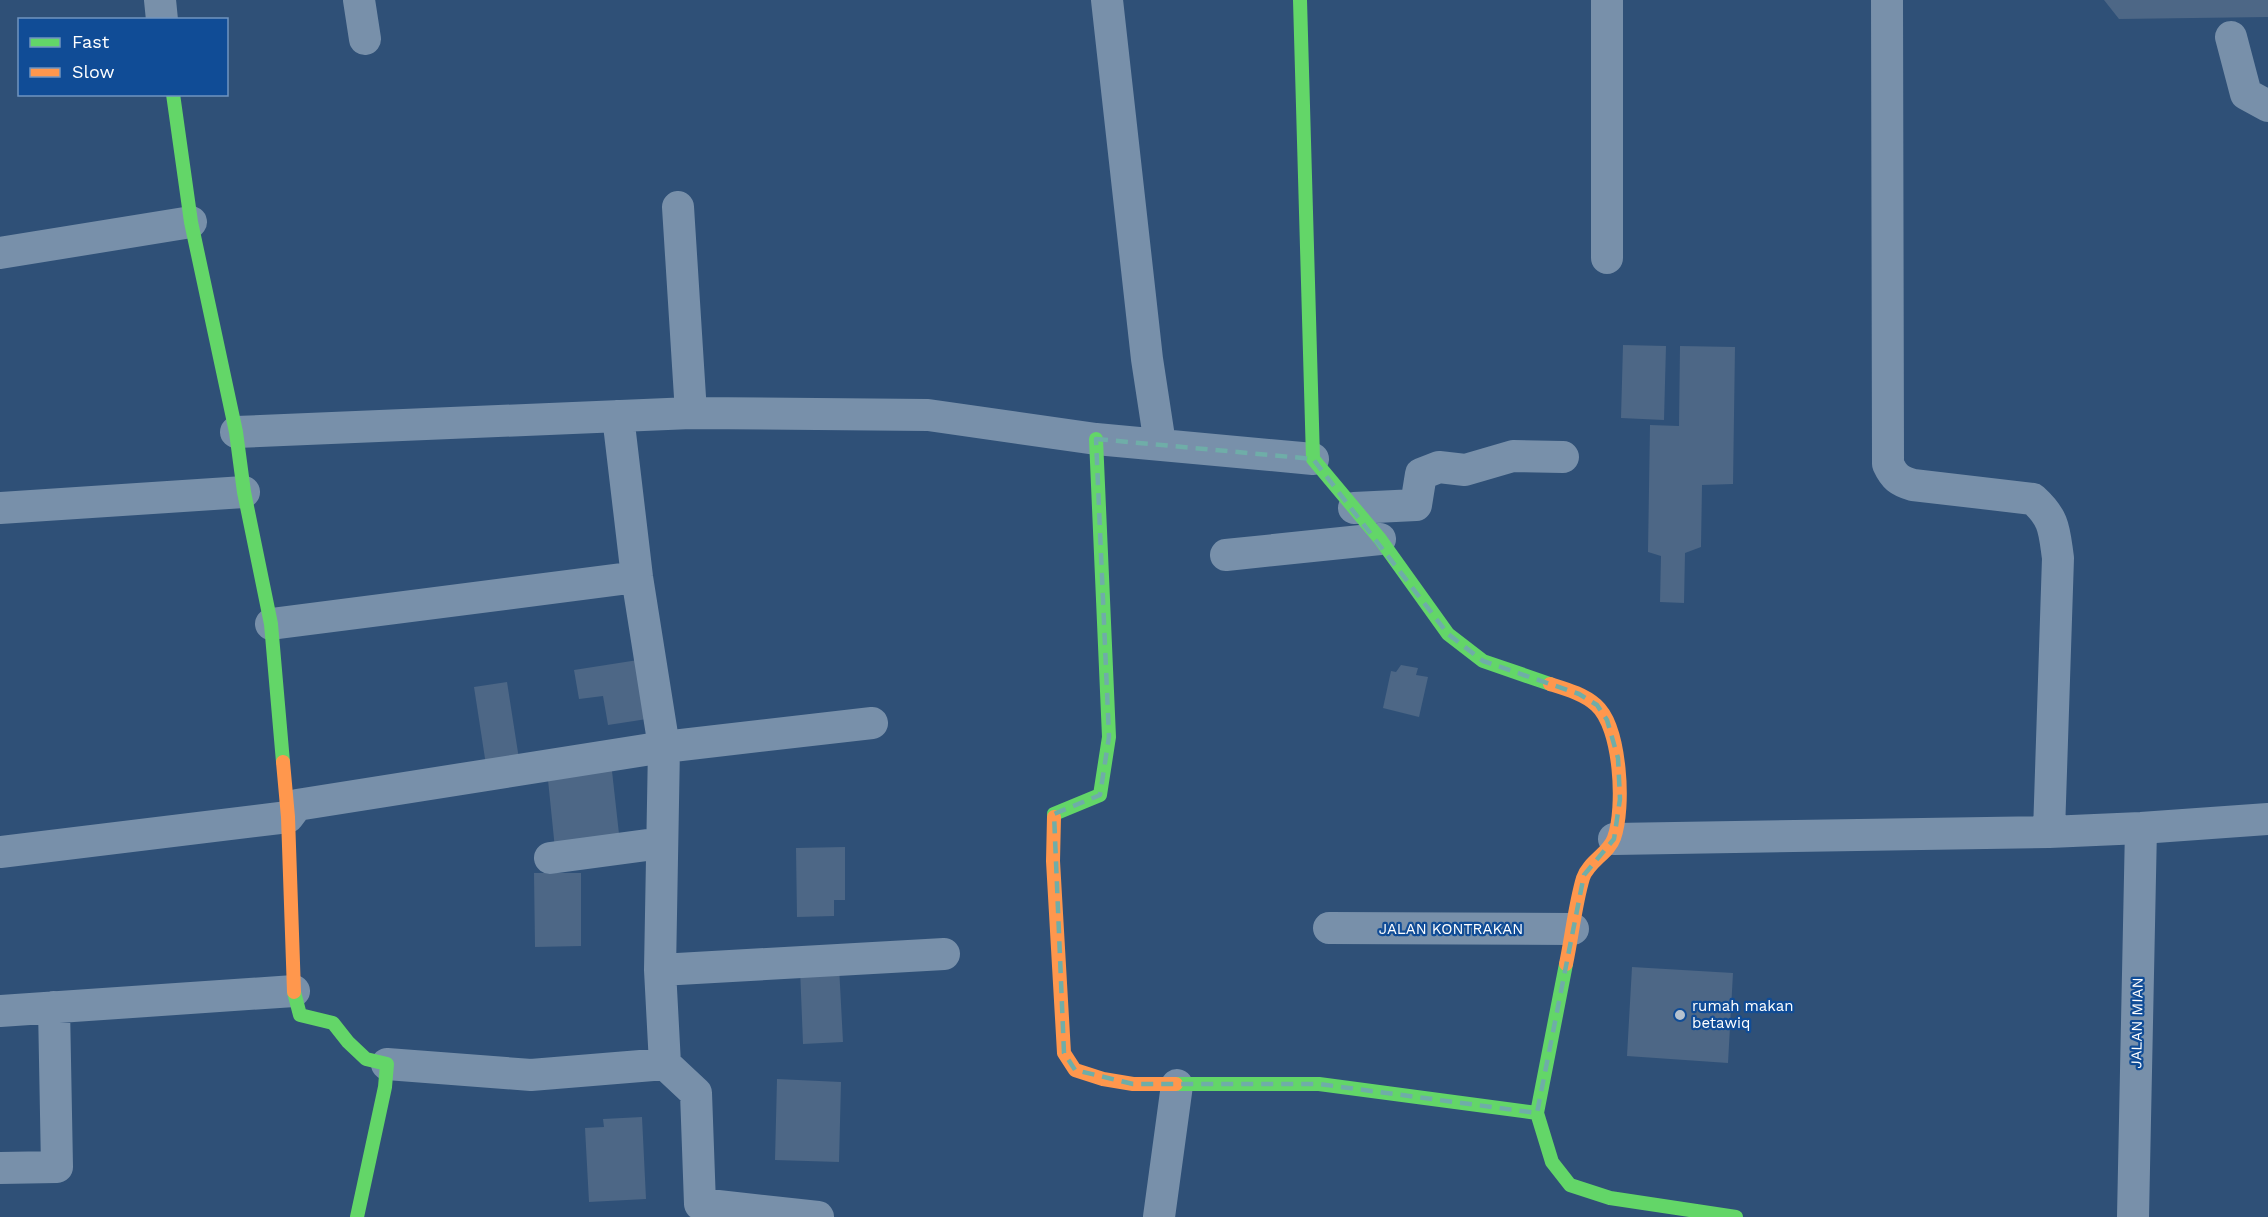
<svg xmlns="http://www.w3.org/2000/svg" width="2268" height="1217" viewBox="0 0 2268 1217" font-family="'Work Sans',sans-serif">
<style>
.building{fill:#4d6786}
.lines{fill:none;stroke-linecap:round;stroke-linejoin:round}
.street{stroke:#7890aa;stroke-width:32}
.fast{stroke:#63d668;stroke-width:14}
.slow{stroke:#ff974d;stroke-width:14}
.marked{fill:none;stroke:#6fada8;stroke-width:4.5;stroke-dasharray:12 8;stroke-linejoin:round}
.poi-dot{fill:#b6c2cf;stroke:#104c96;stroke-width:2}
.labels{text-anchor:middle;stroke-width:4.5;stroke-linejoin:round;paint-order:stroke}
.street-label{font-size:15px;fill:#fff;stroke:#104c96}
.poi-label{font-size:15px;fill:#fff;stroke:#104c96;text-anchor:start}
</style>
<rect width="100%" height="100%" fill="#2f5077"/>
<path class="building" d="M2104,0H2268V17L2119,19Z
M1623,345L1666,346L1664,420L1621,418Z
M1680,346L1735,347L1733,484L1702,485L1701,547L1685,553L1684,603L1660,602L1661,556L1648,552L1650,425L1679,426Z
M638,660L647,719L608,725L603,696L579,699L574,670Z
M1401,665L1418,668L1416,675L1428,677L1419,717L1383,708L1391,671L1396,672Z
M507,682L519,759L486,765L474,687Z
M611,762L620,843L555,849L547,770Z
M845,847V900H834V916L797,917L796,848Z
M534,873H581V946L535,947Z
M839,966L843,1042L803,1044L800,968Z
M1632,967L1733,973L1728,1063L1627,1056Z
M777,1079L841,1082L839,1162L775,1160Z
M642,1117L646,1199L589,1202L585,1128L604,1127L603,1119Z"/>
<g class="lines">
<path class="street" d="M160,0L162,20
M359,0L365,39
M1107,0L1147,359L1160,444
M1887,0L1888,464C1894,477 1899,481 1913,485L2033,499C2055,519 2054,530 2058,558L2049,832
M2231,37L2246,94L2268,106
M678,207L691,413
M0,253L191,222
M1607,258V0
M618,416L637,577L664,747L660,970L665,1064L696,1093L700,1204L818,1217
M236,432L691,413L928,415L1096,439L1313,459
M0,508L244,492
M1354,508L1416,505L1421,474L1439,467L1465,470L1513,456L1563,457
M1226,555L1380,539
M271,624L637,577
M1614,839L2049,832L2141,828L2268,819
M0,852L288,817L297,805L664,747L872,723
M550,858L662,843
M1329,928L1573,929
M660,970L944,954
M0,1011L294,991
M387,1064L531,1075L665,1064
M0,1168L57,1167L54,1007
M1159,1217L1177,1085
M2133,1217L2141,828"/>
<path class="fast" d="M1300,0L1313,459L1380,539L1448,634L1483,661L1550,684
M173,94L191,222L236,432L244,492L271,624L283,762
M1054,817V814L1100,795L1109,737L1096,439
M1566,964L1537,1113L1552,1162L1570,1185L1610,1198L1736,1217
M294,992L300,1015L333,1023L348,1042L366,1059L387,1064L385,1087L357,1217
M1176,1084H1319L1537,1113"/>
<path class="slow" d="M1550,684C1566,689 1584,694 1596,705C1621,727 1625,808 1614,838C1609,853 1588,862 1583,878C1575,905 1572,936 1566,964
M283,762L288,817L294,992
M1054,817L1053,861L1064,1053L1075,1070L1103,1079L1133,1084H1176"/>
</g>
<path class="marked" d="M1096,439L1313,459L1448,634L1483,661L1579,694L1597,705L1607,720L1618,758L1620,799L1614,839L1584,875L1537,1113L1319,1084H1133L1075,1070L1064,1053L1054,814L1100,795L1109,737Z"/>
<circle class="poi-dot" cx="1680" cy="1015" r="6"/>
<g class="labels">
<g class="street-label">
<text x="1451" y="934">JALAN KONTRAKAN</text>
<text transform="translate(2137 1023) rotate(-89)" y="5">JALAN MIAN</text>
</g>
<g class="poi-label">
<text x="1692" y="1011">rumah makan<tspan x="1692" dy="17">betawiq</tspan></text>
</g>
</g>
<rect x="18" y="18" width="210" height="78" fill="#104c96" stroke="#7094c0" stroke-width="1.5"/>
<rect x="30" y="38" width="30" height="9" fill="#63d668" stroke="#7094c0" stroke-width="1.5"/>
<text x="72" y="48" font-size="18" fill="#ffffff">Fast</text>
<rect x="30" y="68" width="30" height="9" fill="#ff974d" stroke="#7094c0" stroke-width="1.5"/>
<text x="72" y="78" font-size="18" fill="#ffffff">Slow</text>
</svg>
